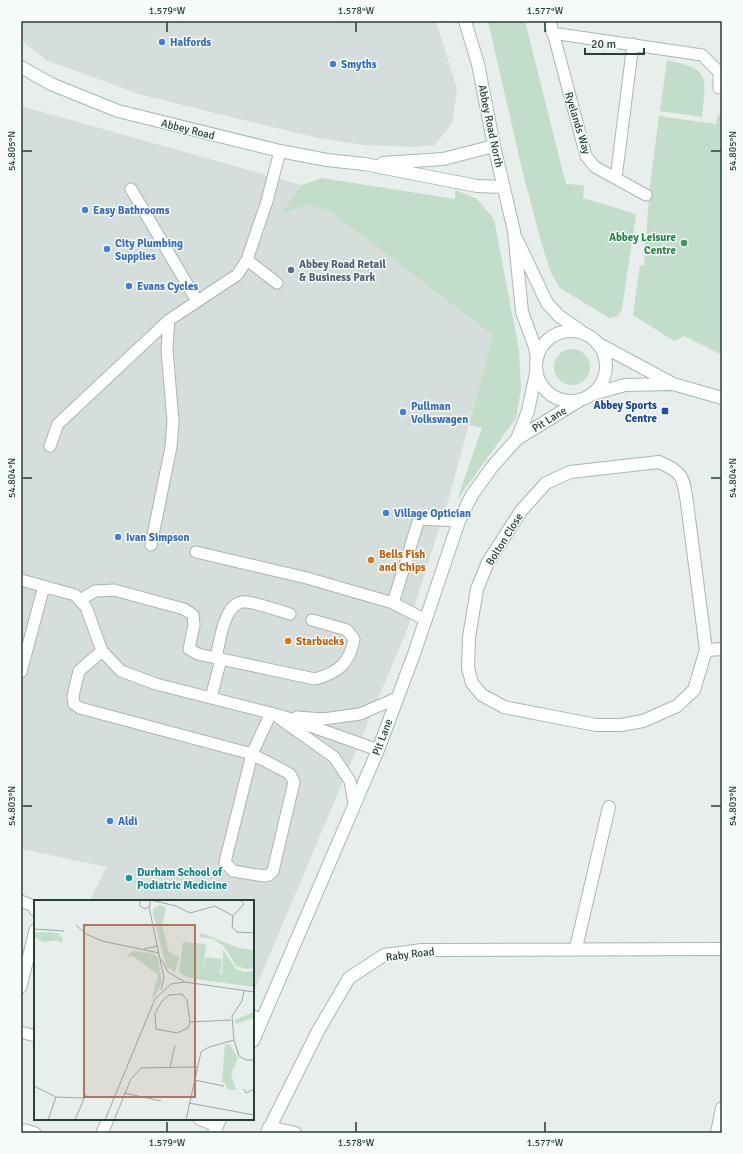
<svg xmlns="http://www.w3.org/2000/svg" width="743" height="1154" viewBox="0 0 743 1154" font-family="Signika,sans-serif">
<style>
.built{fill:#d5deda}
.green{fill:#c2ddca}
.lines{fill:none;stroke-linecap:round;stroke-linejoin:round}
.lane-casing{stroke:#aab6b2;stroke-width:13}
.street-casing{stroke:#aab6b2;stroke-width:14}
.secondary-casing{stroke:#a6b9b3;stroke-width:14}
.lane{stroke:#fff;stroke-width:11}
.street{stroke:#fff;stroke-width:12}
.secondary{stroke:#fff;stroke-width:12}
.ticks{fill:none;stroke:#273f3a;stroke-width:1.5}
.shop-dot{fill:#3f7fe0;stroke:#f7fbf9;stroke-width:1.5}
.leisure-dot{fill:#2e9e5b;stroke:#f7fbf9;stroke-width:1.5}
.service-dot{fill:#5c6f8a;stroke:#f7fbf9;stroke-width:1.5}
.transit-dot{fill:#1a4fb4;stroke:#f7fbf9;stroke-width:1.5}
.food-dot{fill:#e8710a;stroke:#f7fbf9;stroke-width:1.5}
.culture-dot{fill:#0f9aa8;stroke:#f7fbf9;stroke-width:1.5}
.labels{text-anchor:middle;stroke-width:3;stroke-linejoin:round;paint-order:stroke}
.shop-label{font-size:11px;font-weight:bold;fill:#366cbe;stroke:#f7fbf9;text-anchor:start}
.street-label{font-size:11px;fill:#273f3a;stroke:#f7fbf9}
.leisure-label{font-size:11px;font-weight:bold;fill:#27864d;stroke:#f7fbf9;text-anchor:end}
.service-label{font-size:11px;font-weight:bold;fill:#4e5e75;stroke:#f7fbf9;text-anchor:start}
.transit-label{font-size:11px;font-weight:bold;fill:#164399;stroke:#f7fbf9;text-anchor:end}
.food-label{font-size:11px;font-weight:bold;fill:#c56008;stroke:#f7fbf9;text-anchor:start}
.culture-label{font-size:11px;font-weight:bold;fill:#0d838f;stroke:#f7fbf9;text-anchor:start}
.inset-road{fill:none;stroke:#9aa8a4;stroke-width:1}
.view{fill:#ad785d;fill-opacity:0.15;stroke:#ad785d;stroke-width:2}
.inset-edge{fill:none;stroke:#273f3a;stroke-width:2}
.neatline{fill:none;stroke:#273f3a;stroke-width:1.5}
.ticks-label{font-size:10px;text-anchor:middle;fill:#273f3a}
</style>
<rect width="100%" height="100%" fill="#e7eeeb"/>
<path class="built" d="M21,21H436L457,89L452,123L435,145L411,147L364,145L318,138L227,116L139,94L46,60L21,40Z
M21,106L316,189L493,335L450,494L407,630L253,994V901H89L107,867L21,849Z"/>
<path class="green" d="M488,21H525L566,184L584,185L583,198L636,214L622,309L618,316L609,318L560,288L551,273L541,242L522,169Z
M667,60C711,70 706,75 702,117L660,111Z
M718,115H722V355L684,336L674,341L633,315L640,265L644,266L650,185L659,116L716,124Z
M322,178L455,199V190L477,199L494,219L519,350L521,389L516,418L457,500L482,428L469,425L493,335L330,211L308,204L281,214L302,185Z
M554 367a18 18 0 1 1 36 0a18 18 0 1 1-36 0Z"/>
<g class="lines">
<defs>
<path id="lane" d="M550,21L586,156L595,167L646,195
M552,33L702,55L719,72V88H722
M616,178L633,44
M131,189L197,301
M247,260L277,283
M50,446L58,424L169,320
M151,545L171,447L173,421L167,350L169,320L237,275L247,260L267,201L280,151
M196,552L307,578L393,603
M21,580L75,595L86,607L102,651L121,671L156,684L282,716L378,750
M80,600L95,591L114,590L184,609L193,615L194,625L189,649L198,654L216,658
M290,614C276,610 261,604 247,602C224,599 220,641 216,658L315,679C338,673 350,663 354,639L347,630L312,620
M426,620L393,603L419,519L459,521
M102,651L79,671L73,696L74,704L80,708L252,754L290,774L294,782L273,871L269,875L264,876L233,871L225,862L252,754L271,713
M21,672L44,586
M211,698L221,659
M297,717L323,719L360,714L397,698
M279,718L334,757L350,781L354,803
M21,901L33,906L35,910
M21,987L35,930
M253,1016L262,1019
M21,1032L35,1036
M199,1119L217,1126
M21,1131L26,1130L35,1133
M102,1133L108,1119"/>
<path id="street" d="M659,462C684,473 683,477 687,503L706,650L694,690L677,706L643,721L621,725H596L504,707L482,695L472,683L468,668L469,637L477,589L488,562L521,511L546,483L570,472Z
M706,650L722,649
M576,948L609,807
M269,1127L295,1133
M267,1133L318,1031L349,978L384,955L422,950L722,949
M717,1133L722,1108"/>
<path id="secondary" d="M465,21L478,64L494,146L514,231L522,312L535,347L537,358
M21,67L51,84L118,111L280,151L327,160L364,164L477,186L504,187
M383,163L443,159L494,146
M517,240L547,303L559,316L582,332
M536 366a35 35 0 1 1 70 0a35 35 0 1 1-70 0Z
M597,343L673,384L722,398
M593,394L625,385L672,384
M517,439L528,411L536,373
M253,1041L378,750L414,654L459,521L472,495L492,467L517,439L582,399
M214,1133L220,1119"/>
</defs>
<use href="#lane" class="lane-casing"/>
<use href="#street" class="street-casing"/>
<use href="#secondary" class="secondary-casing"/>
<use href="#lane" class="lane"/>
<use href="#street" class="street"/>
<use href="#secondary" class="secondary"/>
</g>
<path class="ticks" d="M167,22V32M356,22V32M545,22V32M22,151H32M711,151H721M22,478H32M711,478H721M22,806H32M711,806H721M167,1122V1132M356,1122V1132M545,1122V1132"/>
<g class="shop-dot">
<circle cx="162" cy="42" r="4"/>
<circle cx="333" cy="64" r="4"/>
<circle cx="85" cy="210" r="4"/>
<circle cx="107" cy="249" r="4"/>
<circle cx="129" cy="286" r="4"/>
<circle cx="403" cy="412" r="4"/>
<circle cx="386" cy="513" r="4"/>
<circle cx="118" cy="537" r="4"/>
<circle cx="110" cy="821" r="4"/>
</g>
<circle class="leisure-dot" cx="684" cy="243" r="4"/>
<circle class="service-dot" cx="291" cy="270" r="4"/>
<rect class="transit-dot" x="661" y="407" width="8" height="8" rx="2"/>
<g class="food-dot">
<circle cx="371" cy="560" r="4"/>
<circle cx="288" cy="641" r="4"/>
</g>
<circle class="culture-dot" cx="129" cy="878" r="4"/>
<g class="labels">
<g class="shop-label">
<text x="170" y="46">Halfords</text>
<text x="341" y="68">Smyths</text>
<text x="93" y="214">Easy Bathrooms</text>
<text x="115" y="247">City Plumbing<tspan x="115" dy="13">Supplies</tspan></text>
<text x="137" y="290">Evans Cycles</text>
<text x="411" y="410">Pullman<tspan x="411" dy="13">Volkswagen</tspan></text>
<text x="394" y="517">Village Optician</text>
<text x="126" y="541">Ivan Simpson</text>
<text x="118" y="825">Aldi</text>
</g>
<g class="street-label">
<text transform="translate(578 123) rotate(73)" y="4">Ryelands Way</text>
<text transform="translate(491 126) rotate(78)" y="4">Abbey Road North</text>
<text transform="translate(188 129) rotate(14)" y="4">Abbey Road</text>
<text transform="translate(549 419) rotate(-32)" y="4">Pit Lane</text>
<text transform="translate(504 539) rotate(-58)" y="4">Bolton Close</text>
<text transform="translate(382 737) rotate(-69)" y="4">Pit Lane</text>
<text transform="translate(410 954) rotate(-7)" y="4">Raby Road</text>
</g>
<g class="leisure-label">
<text x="676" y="241">Abbey Leisure<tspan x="676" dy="13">Centre</tspan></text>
</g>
<g class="service-label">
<text x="299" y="268">Abbey Road Retail<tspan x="299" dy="13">&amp; Business Park</tspan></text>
</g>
<g class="transit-label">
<text x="657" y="409">Abbey Sports<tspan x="657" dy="13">Centre</tspan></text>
</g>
<g class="food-label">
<text x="379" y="558">Bells Fish<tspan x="379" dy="13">and Chips</tspan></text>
<text x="296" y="645">Starbucks</text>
</g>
<g class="culture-label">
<text x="137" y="876">Durham School of<tspan x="137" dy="13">Podiatric Medicine</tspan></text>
</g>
</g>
<g transform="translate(34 900)">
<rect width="220" height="220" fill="#e7eeeb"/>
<path d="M126,5L132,8L128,26L135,52L145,57L141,72L132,66L119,14V9ZM6,32L24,33L29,39L27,43L23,40L10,42L0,37V33ZM167,33L205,48L220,50V68L214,69L202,66L190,46L179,39L165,37ZM149,42L172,44L169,74L172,57L188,59L186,74H188L189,50L202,69L210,72L220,71V87L161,79L151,76L145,72ZM98,51L118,53L124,57L128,83L118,100L124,75L99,56L92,57ZM220,112V118L201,124V120ZM191,144L196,145L204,158L197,174L202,189L200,190L193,189L191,183L188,182Z" fill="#c2ddca"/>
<path class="inset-road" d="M106,0V6L111,9L116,6V0M117,0L142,6L156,13L181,6L199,16M206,0L210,4L199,16L198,27L203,32L220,33M115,7L130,78L127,90M42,25L52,34L68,41L125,53M0,29L30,31M110,49L124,46M127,59L134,72L151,82L220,92M210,91L208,101L198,116L200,140L205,156L212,160H220M148,94L153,100L156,122L154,128L143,133L122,129L121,113L128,101L135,95ZM156,122L197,120M136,167L141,145M160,180L190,186M0,186L22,197L50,198M210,189L212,193L220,189M90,193L127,201M155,203L220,215M14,220L22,197M41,220L52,194M71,220L121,99L137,84L151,82M80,220L97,179L107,168L163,167M152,220L167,152L175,147L200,140"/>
<path class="view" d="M50,25H161V197H50Z"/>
<rect width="220" height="220" class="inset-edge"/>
</g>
<rect width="743" height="1154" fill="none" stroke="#f7fbf9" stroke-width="44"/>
<path d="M585 48v6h59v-6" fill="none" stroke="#273f3a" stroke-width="2"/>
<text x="591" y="48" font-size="12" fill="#273f3a" stroke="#f7fbf9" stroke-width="3" paint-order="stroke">20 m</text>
<rect x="22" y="22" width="699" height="1110" class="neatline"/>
<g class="ticks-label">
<text x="167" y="14">1.579°W</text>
<text x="356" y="14">1.578°W</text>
<text x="545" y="14">1.577°W</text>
<text transform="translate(11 151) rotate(-90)" y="4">54.805°N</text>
<text transform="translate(732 151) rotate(-90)" y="4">54.805°N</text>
<text transform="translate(11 478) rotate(-90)" y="4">54.804°N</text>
<text transform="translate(732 478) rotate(-90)" y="4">54.804°N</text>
<text transform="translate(11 806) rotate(-90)" y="4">54.803°N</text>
<text transform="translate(732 806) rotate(-90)" y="4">54.803°N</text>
<text x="167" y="1146">1.579°W</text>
<text x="356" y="1146">1.578°W</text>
<text x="545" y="1146">1.577°W</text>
</g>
</svg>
